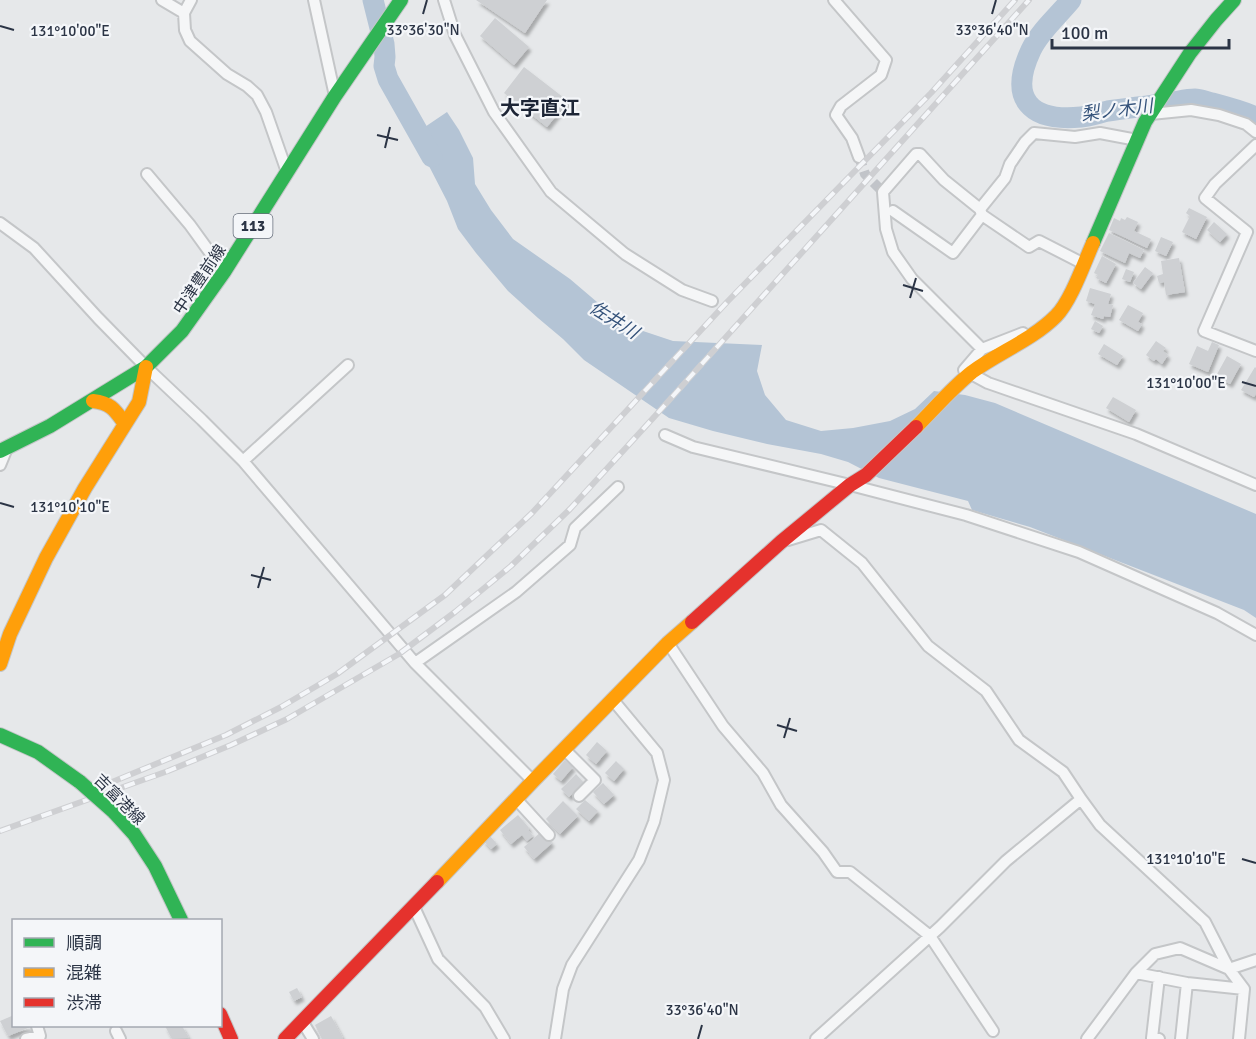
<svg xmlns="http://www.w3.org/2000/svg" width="1256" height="1039" viewBox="0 0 1256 1039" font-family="Signika,'Noto Sans JP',sans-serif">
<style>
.water{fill:#b4c4d5}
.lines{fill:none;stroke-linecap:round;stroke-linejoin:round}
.river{stroke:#b4c4d5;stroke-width:21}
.building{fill:#ced0d3;filter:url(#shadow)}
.street-tunnel{stroke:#c1c4c9;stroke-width:10;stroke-dasharray:10 5;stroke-linecap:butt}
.street-casing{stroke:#c4c6c8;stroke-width:14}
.fast-casing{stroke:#c4c6c8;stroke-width:16}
.slow-casing{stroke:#c4c6c8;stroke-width:16}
.jam-casing{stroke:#c4c6c8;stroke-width:16}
.street{stroke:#f5f6f7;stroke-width:10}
.fast{stroke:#30b455;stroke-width:14}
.slow{stroke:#ff9f0a;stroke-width:14}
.jam{stroke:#e5322d;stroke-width:14}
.rail-casing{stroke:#cecfd2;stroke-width:6}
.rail{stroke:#f4f6f9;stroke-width:4;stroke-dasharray:11;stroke-linecap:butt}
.fast-bridge-casing{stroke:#c4c6c8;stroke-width:16;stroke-linecap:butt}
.fast-bridge{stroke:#30b455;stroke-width:14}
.ticks{fill:none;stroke:#2b3445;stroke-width:2}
.labels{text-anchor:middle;stroke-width:4.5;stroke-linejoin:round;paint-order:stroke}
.shield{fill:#f4f6f9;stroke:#676e7b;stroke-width:1.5}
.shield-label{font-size:15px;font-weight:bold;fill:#2b3445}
.street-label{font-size:16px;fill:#2b3445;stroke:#f4f6f9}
.water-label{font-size:18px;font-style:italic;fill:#34527a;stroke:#f4f6f9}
.quarter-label{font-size:20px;font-weight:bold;fill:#1d2536;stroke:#f4f6f9}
.ticks-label{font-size:15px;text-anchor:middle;fill:#2b3445;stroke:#f4f6f9;stroke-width:4.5;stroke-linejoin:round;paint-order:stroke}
</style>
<defs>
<filter id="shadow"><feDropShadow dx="2.5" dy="4" stdDeviation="1.5" flood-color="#0004"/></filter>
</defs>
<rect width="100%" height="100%" fill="#e6e8ea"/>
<path class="water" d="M447,112L459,130L473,158L475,184L491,210L513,239L570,279L597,302L631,327L673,341L762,345L757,371L765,395L786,420L821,431L853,428L890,421L915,409L934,391L965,395L995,403L1256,514V618L1244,610L1030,527L972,510L968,501L879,478L848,462L821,454L767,444L713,431L669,418L584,360L563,339L538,318L508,291L476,253L458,229L447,201L413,135Z"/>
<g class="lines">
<path class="river" d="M373,0L384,44L385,57L384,66L388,79L432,157
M1071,0C1058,16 1040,31 1031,50C1008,99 1030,122 1081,117C1090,116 1099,113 1108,111C1128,108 1148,106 1167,103C1176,102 1186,99 1195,99C1200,99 1207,102 1212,103C1227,107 1242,111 1256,117"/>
</g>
<path class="building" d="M476,0H547L525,33Z
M495,18L529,47L514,65L480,36Z
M524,67L568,101L547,127L504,93Z
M1189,208L1207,217L1196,239L1182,232L1190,216L1186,213Z
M1127,217L1138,222L1134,231L1151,239L1147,248L1109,230L1114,218L1120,221L1121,218L1125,220Z
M1214,222L1227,234L1220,242L1207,230Z
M1109,233L1144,250L1140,258L1129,253L1125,263L1100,251Z
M1161,237L1173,242L1166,256L1155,251Z
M1102,256L1116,264L1106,283L1096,278L1098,275L1094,273Z
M1179,258L1185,292L1166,295L1164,282L1159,283L1157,276L1163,274L1161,261Z
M1145,267L1153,273L1141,289L1133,283Z
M1126,269L1134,272L1130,282L1122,279Z
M1090,288L1111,294L1108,304L1113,305L1110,317L1104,316L1103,319L1091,315L1095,304L1086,301Z
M1128,305L1143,313L1138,322L1142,324L1138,331L1119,320Z
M1095,321L1103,326L1099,333L1091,329Z
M1156,341L1166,348L1163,351L1168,355L1162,364L1156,359L1154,361L1146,355Z
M1212,342L1219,345L1208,372L1189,364L1197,346L1208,351Z
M1104,344L1123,356L1117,365L1098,354Z
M1227,356L1241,364L1230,384L1216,376Z
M1255,367L1256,368V394L1254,397L1241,390Z
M1113,397L1136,410L1129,422L1106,408Z
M597,742L607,751L596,764L586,755Z
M565,760L573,767L561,781L553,774Z
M616,761L624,769L614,781L605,773Z
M576,774L584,783L569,797L561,789Z
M603,783L614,795L604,804L593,792Z
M585,800L598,811L589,821L576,809Z
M563,801L578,816L560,834L546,819Z
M518,815L529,828L528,830L533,836L527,841L522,835L511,844L500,830Z
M542,831L552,843L534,859L524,847Z
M489,835L497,844L491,849L483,840Z
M297,988L302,997L294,1001L289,992Z
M14,1015V1026H33L8,1036L0,1021Z
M331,1016L343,1038L341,1039H322L315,1025Z
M165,1026H182L189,1038L172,1039Z"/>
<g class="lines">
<path class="street-tunnel" d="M859,157L865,174L883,192"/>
<defs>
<path id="street" d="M162,0L184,13
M191,0L184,13L185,30L190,41L227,74L247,86L257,95L266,112L287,172
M314,0L335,96
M444,0L455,35L494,112L551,192L625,254L682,290L712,301
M834,0L886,60L881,75L841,106L836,115L852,138L859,157
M1151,114L1191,110L1219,115L1246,124L1256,132
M1256,145L1215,184L1205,198L1247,232L1204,331L1256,351
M147,174L190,225L224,272
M980,209L944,180L920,154H916L883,192L886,229L893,252L912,279L982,349L964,370L988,383L1136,434L1256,485
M893,211L953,253L982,215L980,209L1005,178L1010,164L1025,142L1034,133L1075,137L1100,133L1137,140
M982,215L1029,247L1039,241L1084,264
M0,223L34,248L98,318L146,367L202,420L243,461L415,663L533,781
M982,349L1023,333L1028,338
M665,435L693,447L850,485L966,515L1079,552L1217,613L1256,635
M243,461L348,365
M0,465L7,448
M788,540L821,530L862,563L928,646L986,691L1019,740L1063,772L1081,799L1006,861L940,927L816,1039
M668,643L723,726L763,773L781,805L823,852L837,872H850L930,936L993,1031
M415,663L516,592L570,545L575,528L618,487
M564,749L595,780L579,796
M516,799L549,835
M1081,799L1100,825L1205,922L1229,969L1244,989L1239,1039
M414,907L438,959L485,1007L504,1039
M1136,973L1187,983L1244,989
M1159,977L1152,1038L1159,1039
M302,1021L313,1039
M116,1031L120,1039
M26,1039L40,1036L37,1026
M555,1039L563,989L572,965L639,860L654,822L664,780L657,753L613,700
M1087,1039L1136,973L1155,954L1180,948L1229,969L1256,960
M1181,1039L1187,983"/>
<path id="fast" d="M1093,243L1145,122L1190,53L1216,20L1234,0
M0,451L50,426L146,367L182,331L224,272L335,96L401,0
M0,735L38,752L80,782
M114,812L134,834L155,866L181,920"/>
<path id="slow" d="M93,401C111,403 115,410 125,424
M916,427C934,409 953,387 972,372C999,352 1032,340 1056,316C1071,301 1084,263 1093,243
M0,664L10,634L46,558L85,488L139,402L146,367
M437,882L533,781L668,643L692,622"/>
<path id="jam" d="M692,622L781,542L850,485L866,475L916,427
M220,1014L231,1039
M285,1039L437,882"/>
</defs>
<use href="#street" class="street-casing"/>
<use href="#fast" class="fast-casing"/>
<use href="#slow" class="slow-casing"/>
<use href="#jam" class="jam-casing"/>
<use href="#street" class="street"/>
<use href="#fast" class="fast"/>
<use href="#slow" class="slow"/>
<use href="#jam" class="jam"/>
<defs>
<path id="rail" d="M100,787L226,735L281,707L337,674L445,595L532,513L728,301L931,93L1015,0
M0,831L168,771L231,745L287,719L399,654L455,612L511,566L570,509L655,416L1029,0"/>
</defs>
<use href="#rail" class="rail-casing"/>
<use href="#rail" class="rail"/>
<defs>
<path id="fast-bridge" d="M80,782L114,812"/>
</defs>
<use href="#fast-bridge" class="fast-bridge-casing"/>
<use href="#fast-bridge" class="fast-bridge"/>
</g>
<path class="ticks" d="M423,14L427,0M992,14L996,0M0,26L14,30M377,135L398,140M385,148L390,127M903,285L923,291M910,298L916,278M1242,382L1256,386M0,503L14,507M251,575L271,580M258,588L264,567M777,725L797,731M784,738L790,718M1242,859L1256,863M698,1039L702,1025"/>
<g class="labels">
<rect class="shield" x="233.5" y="214" width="39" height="24" rx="4.5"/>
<g class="shield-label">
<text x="253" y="231">113</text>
</g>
<g class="street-label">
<text transform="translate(199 279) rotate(-56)" y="6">中津豊前線</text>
<text transform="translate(120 799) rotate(45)" y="6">吉富港線</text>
</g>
<g class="water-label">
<text transform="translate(1117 110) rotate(-7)" y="6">梨ノ木川</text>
<text transform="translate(614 320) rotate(32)" y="6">佐井川</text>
</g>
<g class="quarter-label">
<text x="540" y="115">大字直江</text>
</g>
</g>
<g class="ticks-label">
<text x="423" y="35">33°36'30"N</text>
<text x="992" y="35">33°36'40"N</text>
<text x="70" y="36">131°10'00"E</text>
<text x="1186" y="388">131°10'00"E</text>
<text x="70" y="512">131°10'10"E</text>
<text x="1186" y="864">131°10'10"E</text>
<text x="702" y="1015">33°36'40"N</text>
</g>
<rect x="12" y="919" width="210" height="108" fill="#f4f6f9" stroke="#a4a8b1" stroke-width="1.5"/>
<rect x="24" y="938" width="30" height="9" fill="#30b455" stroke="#a4a8b1" stroke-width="1.5"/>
<text x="66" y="949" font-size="18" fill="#2b3445">順調</text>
<rect x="24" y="968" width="30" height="9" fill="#ff9f0a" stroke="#a4a8b1" stroke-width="1.5"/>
<text x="66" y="979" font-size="18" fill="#2b3445">混雑</text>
<rect x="24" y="998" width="30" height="9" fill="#e5322d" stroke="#a4a8b1" stroke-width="1.5"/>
<text x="66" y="1009" font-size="18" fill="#2b3445">渋滞</text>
<path d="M1052 39v9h177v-9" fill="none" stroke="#2b3445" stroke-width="3"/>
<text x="1061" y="39" font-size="18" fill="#2b3445" stroke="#f4f6f9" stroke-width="4.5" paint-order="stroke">100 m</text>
</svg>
